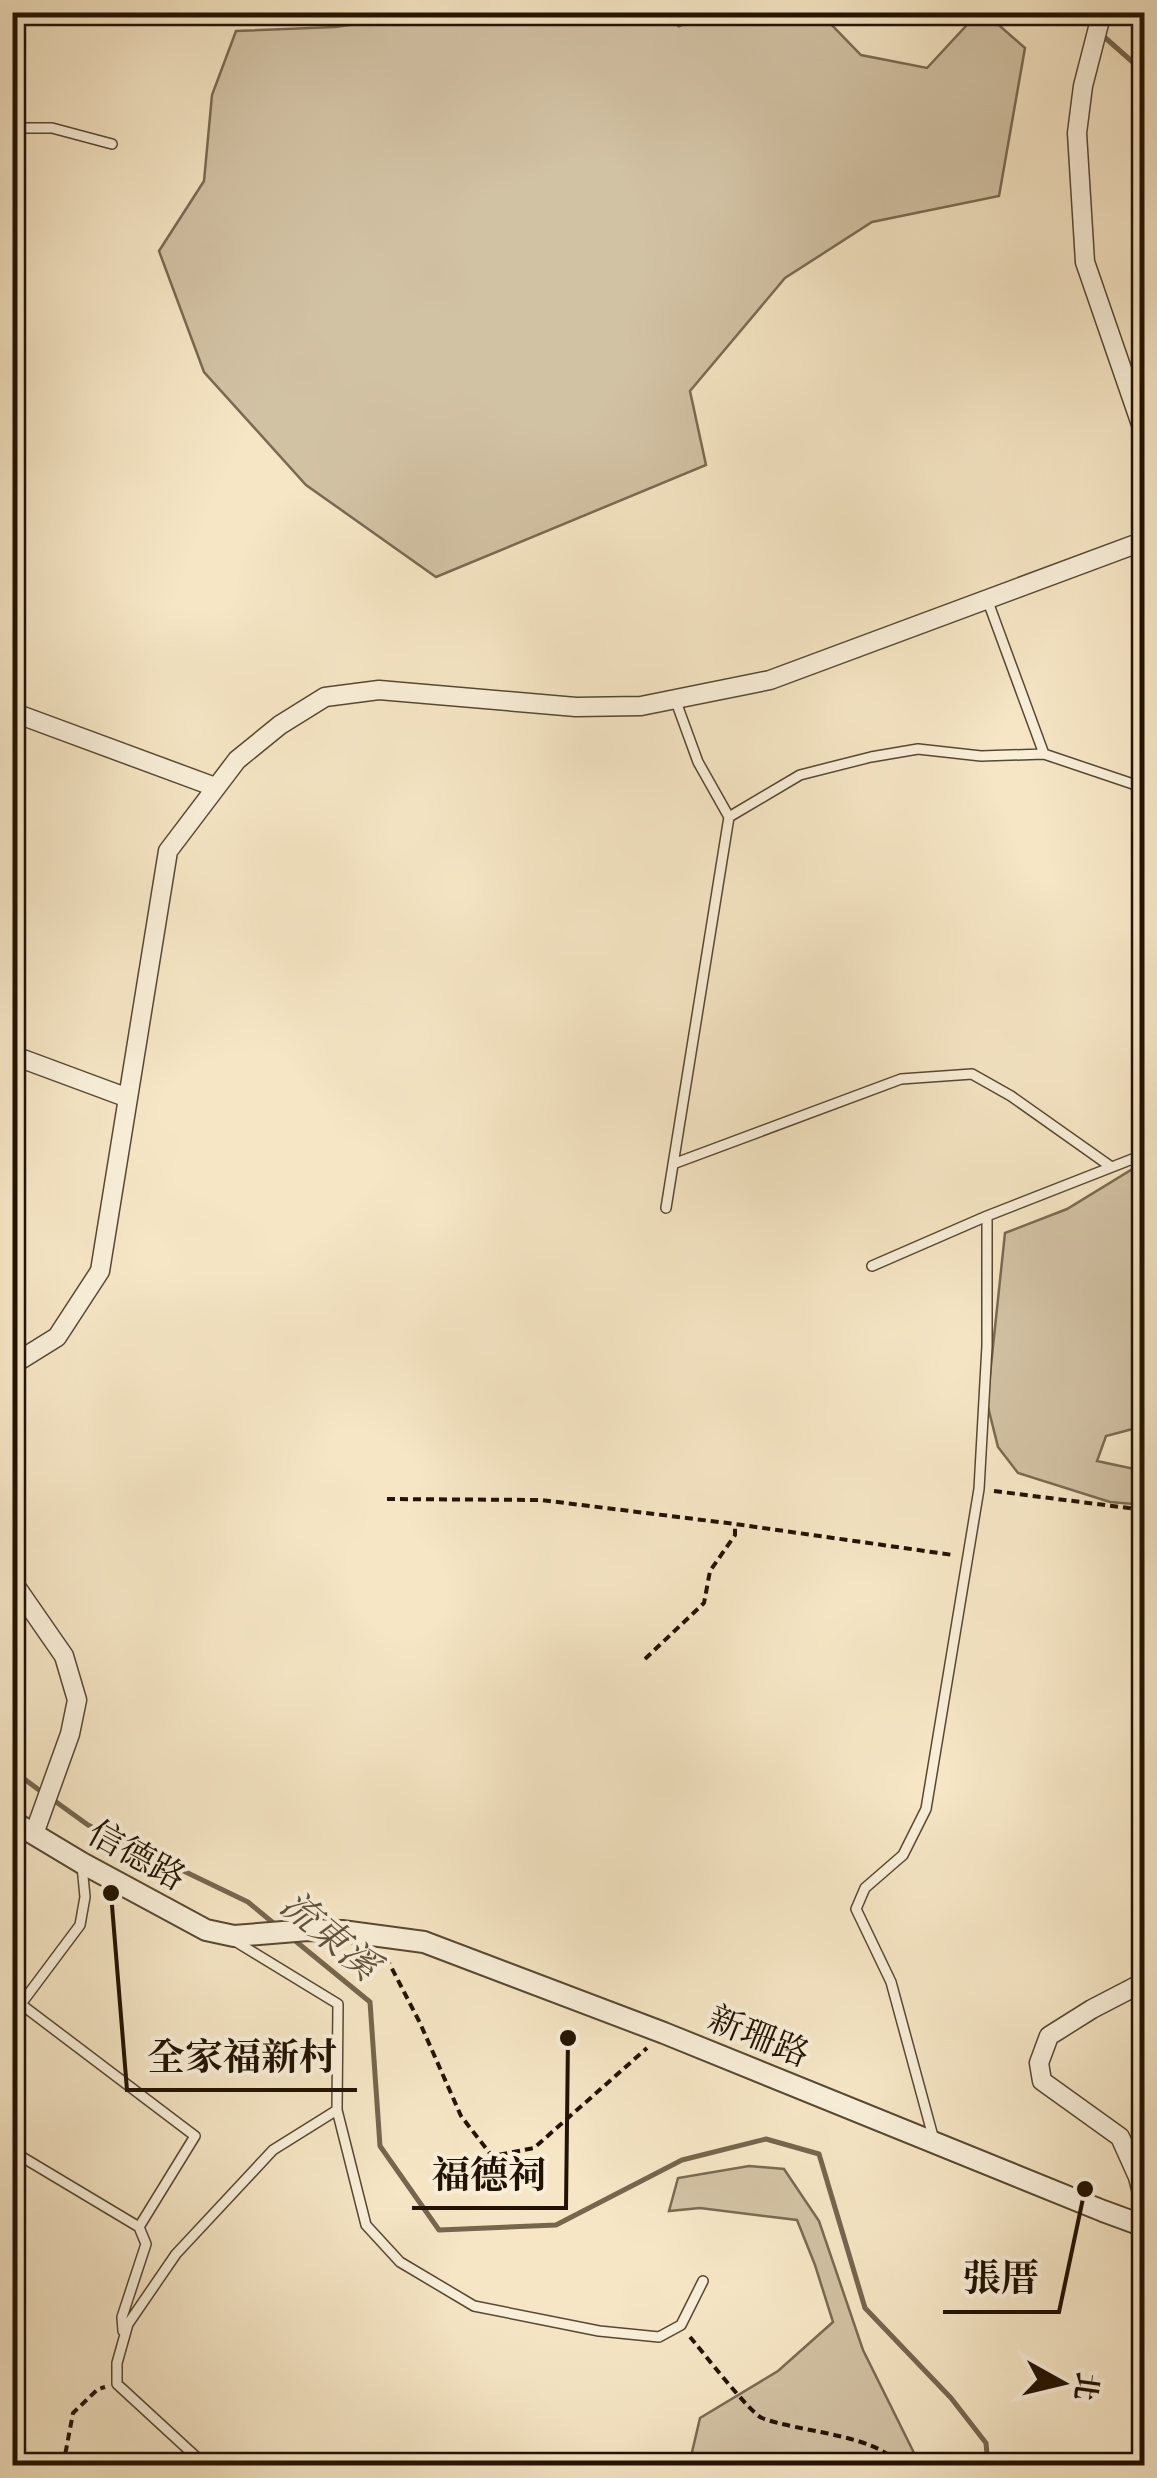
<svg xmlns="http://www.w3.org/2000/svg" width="1157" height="2478" viewBox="0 0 1157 2478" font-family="'IM FELL Double Pica','Noto Serif TC',serif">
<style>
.green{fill:#d2c2a4;stroke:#7a6a52;stroke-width:2.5}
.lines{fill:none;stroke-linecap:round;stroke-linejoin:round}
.stream{stroke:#76664e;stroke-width:5}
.service-casing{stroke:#574831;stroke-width:12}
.minor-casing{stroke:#574831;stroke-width:21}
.tertiary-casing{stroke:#574831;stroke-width:24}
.path{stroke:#221300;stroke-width:4;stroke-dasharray:8 5;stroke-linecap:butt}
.service{stroke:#f9efd9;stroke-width:9}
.minor{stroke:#f9efd9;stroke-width:18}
.tertiary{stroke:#f9efd9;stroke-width:20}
.labels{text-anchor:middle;stroke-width:8;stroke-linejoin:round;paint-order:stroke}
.street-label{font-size:35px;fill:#221300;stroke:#f9efd9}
.water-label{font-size:38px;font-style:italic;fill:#61523a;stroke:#f9efd9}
.leader{fill:none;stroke:#221300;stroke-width:4}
.callout-dot{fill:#221300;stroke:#f9efd9;stroke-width:4}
.callout-label{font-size:38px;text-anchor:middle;font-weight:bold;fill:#221300;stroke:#f9efd9;stroke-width:8;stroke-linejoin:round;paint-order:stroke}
</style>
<rect width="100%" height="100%" fill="#f6e6c5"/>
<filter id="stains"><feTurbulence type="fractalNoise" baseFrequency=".002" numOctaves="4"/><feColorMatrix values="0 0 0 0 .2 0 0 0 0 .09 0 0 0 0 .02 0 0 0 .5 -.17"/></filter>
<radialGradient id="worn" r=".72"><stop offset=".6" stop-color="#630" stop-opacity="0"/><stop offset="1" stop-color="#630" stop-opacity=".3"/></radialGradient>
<path class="green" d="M435,13L579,12L621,22L675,13H820L861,55L927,68L978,13H985L1025,48L999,196L872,222L785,278L690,391L706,465L436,577L306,485L204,372L159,251L204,181L212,95L236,31L335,27Z
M1144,1162V1426L1106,1436L1097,1461L1144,1471V1505L1110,1502L1018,1473L998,1447L987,1403L1005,1233L1067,1209Z
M749,2166L784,2169L819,2221L863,2350L920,2465H689L700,2418L778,2371L833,2322L815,2265L797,2220L700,2208L669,2211L678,2178Z"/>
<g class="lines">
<path class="stream" d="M669,12L679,25L709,12
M1077,12L1094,27
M1102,35L1144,72
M12,1756L23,1778L43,1793
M52,1799L88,1825L248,1902L277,1926
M293,1939L370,2002L380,2146L439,2230L556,2225L682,2160L766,2139L819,2154L865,2308L951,2398L986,2443L988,2466"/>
<defs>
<path id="service" d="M12,128H52L112,144
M987,599L1044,754
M675,699L698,762L729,817L800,775L871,757L918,749L981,756L1044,754L1133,784L1144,793
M673,1164L901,1079L972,1074L1011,1096L1110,1166
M666,1208L729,817
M872,1266L987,1216L1135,1158L1144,1147
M233,1940L338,2004L337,2110L366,2225L400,2262L474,2306L599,2331L659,2337L681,2325L703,2281
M22,2005L195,2136L139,2227
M12,2016L80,1925L85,1897L82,1866
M934,2140L891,1982L856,1909L865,1888L903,1855L926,1809L979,1489L987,1346V1216
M12,2151L139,2227L146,2244L122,2317L123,2331
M205,2465L117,2384V2363L128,2324L176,2254L273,2150L337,2110"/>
<path id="minor" d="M1102,12L1083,86L1077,133L1085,262L1144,433
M12,712L215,787
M12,1055L128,1098
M12,1365L57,1337L100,1271L168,851L237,760L280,725L325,697L379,690L576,707L641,706L770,680L1144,541
M12,1581L64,1656L77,1700L70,1734L34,1834
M1144,1982L1092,2009L1049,2036L1039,2063L1042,2081L1120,2137L1138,2177L1144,2201"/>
<path id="tertiary" d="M12,1821L82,1863L206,1930L234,1936L308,1930L342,1931L424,1942L664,2033L1103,2211L1144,2226"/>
</defs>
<use href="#service" class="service-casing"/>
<use href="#minor" class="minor-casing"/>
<use href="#tertiary" class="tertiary-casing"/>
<path class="path" d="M994,1491L1144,1510
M387,1499L541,1500L735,1524L953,1555
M645,1659L704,1603L710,1571L735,1535V1524
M386,1957L420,2023L461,2116L492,2156L534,2148L647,2048
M690,2337C702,2351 750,2413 762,2418C797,2432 878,2434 900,2466
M63,2466L73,2413L98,2389L105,2387
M291,2466L313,2454"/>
<use href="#service" class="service"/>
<use href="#minor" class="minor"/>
<use href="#tertiary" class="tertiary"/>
</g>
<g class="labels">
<g class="street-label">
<text transform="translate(137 1855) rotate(29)" y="12">信德路</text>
<text transform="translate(759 2036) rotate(22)" y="12">新珊路</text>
</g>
<g class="water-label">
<text transform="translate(330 1935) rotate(40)" y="13">流東溪</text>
</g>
</g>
<path class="leader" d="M111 1893L127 2090H357M568 2038L566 2208H412M1085 2189L1059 2312H943"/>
<g class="callout-dot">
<circle cx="111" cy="1893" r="10"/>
<circle cx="568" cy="2038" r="10"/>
<circle cx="1085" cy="2189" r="10"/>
</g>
<g class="callout-label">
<text x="242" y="2070">全家福新村</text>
<text x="489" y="2188">福德祠</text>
<text x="1001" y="2291">張厝</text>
</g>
<rect width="1157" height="2478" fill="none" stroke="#f6e6c5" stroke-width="50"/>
<rect x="15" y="15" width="1127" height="2448" fill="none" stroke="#221300" stroke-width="5"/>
<rect x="25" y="25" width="1107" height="2428" fill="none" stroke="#221300" stroke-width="2.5"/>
<g transform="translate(1062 2383) rotate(98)" stroke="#f9efd9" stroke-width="8" paint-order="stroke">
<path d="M0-8L18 38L0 25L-18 38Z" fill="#221300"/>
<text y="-15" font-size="28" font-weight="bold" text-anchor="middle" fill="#221300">北</text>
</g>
<rect width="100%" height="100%" filter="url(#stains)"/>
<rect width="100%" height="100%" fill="url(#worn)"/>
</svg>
